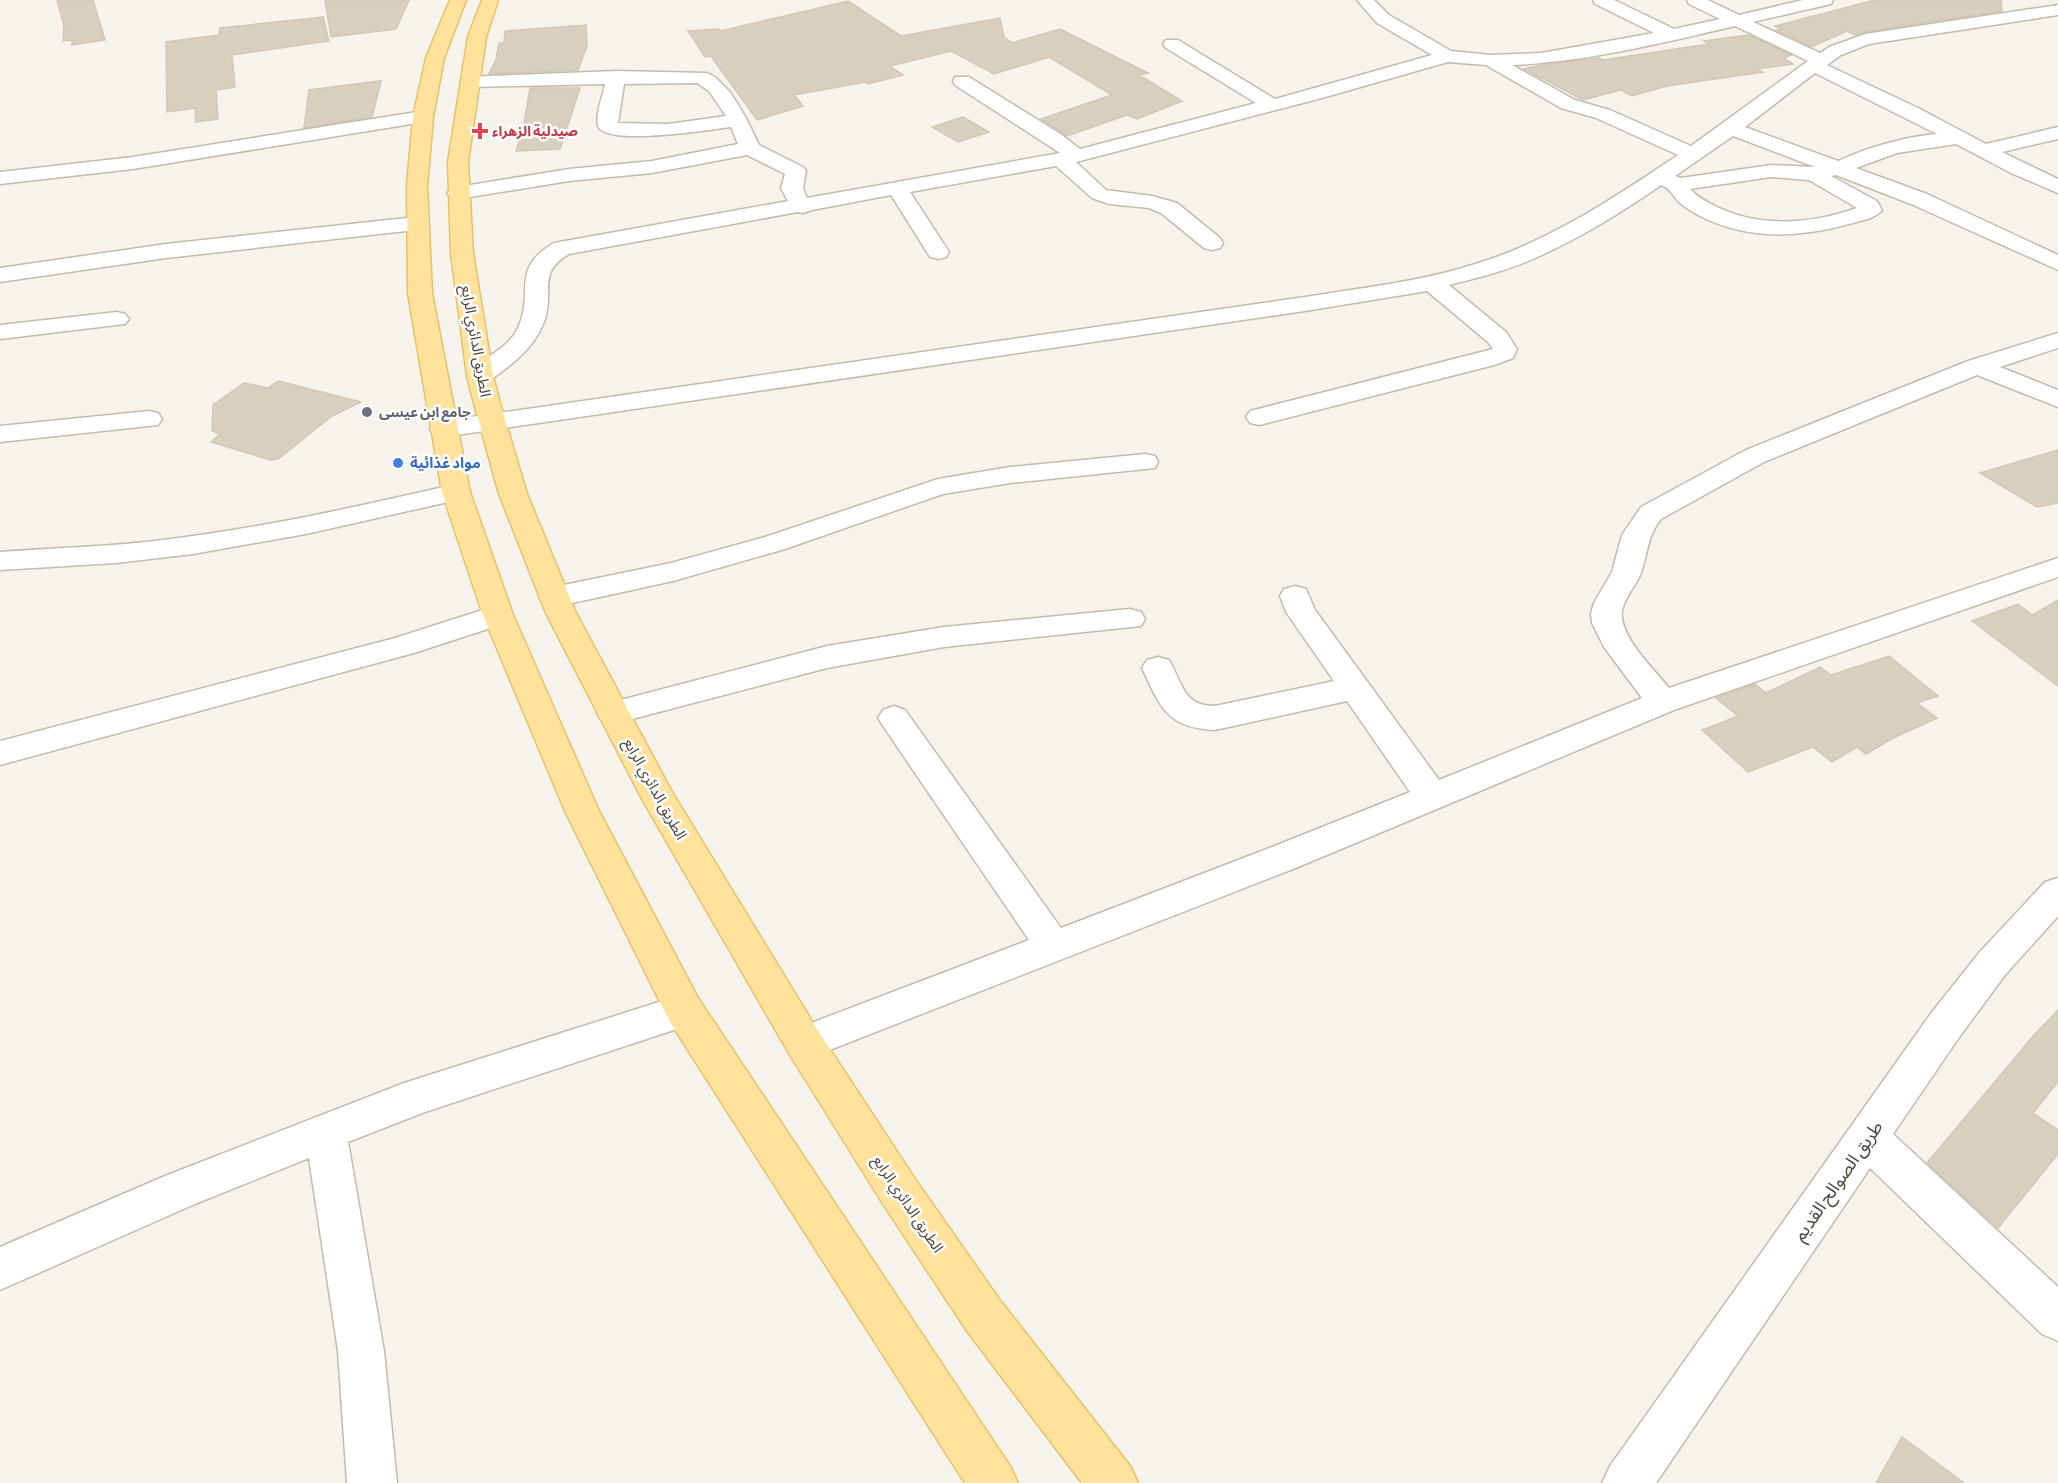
<svg xmlns="http://www.w3.org/2000/svg" width="2058" height="1483" viewBox="0 0 2058 1483" font-family="'Asap Condensed','Noto Sans Arabic',sans-serif">
<style>
.building{fill:#d8cfc1;stroke:#d3c7b4;stroke-width:1.5}
.lines{fill:none;stroke-linecap:round;stroke-linejoin:round}
.minor-casing{stroke:#c2bbae;stroke-width:3}
.major-casing{stroke:#e6c16a;stroke-width:3}
.minor{fill:#fff;fill-rule:evenodd}
.major{fill:#ffe39c;fill-rule:evenodd}
.health-dot{fill:#e0444e;stroke:#fff;stroke-width:2}
.worship-dot{fill:#6b7280;stroke:#fff;stroke-width:2}
.shop-dot{fill:#3f7fe0;stroke:#fff;stroke-width:2}
.labels{text-anchor:middle;stroke-width:5;stroke-linejoin:round;paint-order:stroke}
.far-health-label{font-size:14px;font-weight:bold;fill:#be3a42;stroke:#fff;text-anchor:start}
.far-worship-label{font-size:14px;font-weight:bold;fill:#5b616d;stroke:#fff;text-anchor:start}
.street-label{font-size:15px;fill:#4b4439;stroke:#fff}
.shop-label{font-size:15px;font-weight:bold;fill:#366cbe;stroke:#fff;text-anchor:start}
.near-street-label{font-size:18px;fill:#4b4439;stroke:#fff}
</style>
<rect width="100%" height="100%" fill="#f6f3ec"/>
<path class="building" d="M57,0H93L105,40L72,45V40L63,41L64,26Z
M325,0H409L396,29L331,37Z
M1875,0H2001L2002,11L1865,32L1855,35L1847,31L1811,47L1776,30L1782,29L1775,26Z
M848,1L901,36L1000,18L1004,37L1012,43L1060,29L1148,73L1139,75L1182,101L1137,119L1127,115L1067,136L1041,119L1112,95L1049,57L994,74L951,51L890,66L903,75L868,84L865,82L794,95L803,106L757,120L711,56L705,57L688,31L719,29L721,31Z
M323,17L329,41L232,55L235,87L216,90L218,119L196,122L195,108L167,112L166,42L219,35L220,28Z
M586,25L587,46L578,70L489,74L496,59L499,43H504L505,31Z
M1748,35L1791,55L1784,58L1793,64L1757,69L1763,72L1667,86L1632,96L1621,90L1583,100L1524,69L1541,65L1599,58L1603,60L1709,44L1704,41Z
M381,81L372,117L304,128L309,90Z
M530,88H580L560,149L516,151L523,129Z
M963,117L989,132L958,142L932,127Z
M278,381L361,402L332,416L278,459L270,460L211,442L220,434L212,431L213,405L244,383L268,388Z
M2058,450V503L2037,507L1980,473Z
M2058,600V686L1972,621L2018,604L2032,615Z
M1889,656L1938,696L1917,703L1937,718L1893,738L1866,754L1857,747L1832,762L1813,747L1748,772L1702,730L1738,716L1716,698L1755,684L1766,693L1820,667L1831,675Z
M2058,1010V1082L2033,1113L2058,1130V1154L1998,1228L1927,1163L2034,1035Z
M1902,1437L1964,1483H1876Z"/>
<g class="lines">
<defs>
<path id="minor" d="M1357,0H1374L1389,15L1451,51L1491,55L1541,53L1654,33L1595,4L1593,0H1614L1674,29L1720,19L1689,4L1687,0H1708L1739,15L1803,0H1833L1831,4L1753,22L1820,53L1829,47L1865,34L2058,5V15L1869,44L1841,55L1827,65L1920,109L1986,144L2058,127V139L2002,152L2058,179V193L2011,173L1956,144L1897,153L1856,168L1927,194L2058,255V270L1911,204L1836,175L1831,176L1877,201L1882,210C1876,218 1863,220 1853,223C1803,237 1752,241 1704,218C1696,214 1687,209 1680,203C1673,197 1671,188 1661,185C1621,213 1578,239 1533,259C1506,271 1477,278 1449,285L1506,332L1517,349L1513,358L1494,365L1259,425L1250,423L1246,417L1250,411L1493,349L1488,342L1427,291L1305,311L443,437L434,435L430,429L434,423L443,421L1305,297C1361,288 1418,282 1472,265C1547,243 1614,198 1678,155L1596,118L1561,108L1486,65L1448,62L1322,98L1076,162L1106,190L1152,196L1177,203L1220,238L1223,243L1220,248L1212,250L1204,248L1161,213L1149,208L1109,204L1092,198L1056,166L910,192L949,252L946,257L938,259L930,257L891,195L812,210L803,213L798,212L569,254C537,272 554,291 545,319C538,341 522,356 504,370C493,378 486,385 471,381L467,376C481,357 507,351 518,328C535,292 509,269 554,243L788,201L781,188L785,174L747,155L652,173L569,181L458,199L451,197L447,193L451,189L458,187L569,169L652,161L738,144L731,127C713,129 605,147 598,126C595,114 603,96 605,84L470,87L463,85L461,81L463,77L616,71L707,73L715,77L730,92L746,118L759,145L803,167L806,171L803,188L807,198L1060,153L955,85L953,81L955,77H969L1062,135L1080,149L1256,103L1166,48L1163,44L1166,40H1178L1275,99L1432,55L1377,23ZM1735,26L1808,61L1691,146L1610,110L1575,100L1512,65C1586,62 1662,43 1735,26ZM1815,73L1937,134C1903,137 1869,147 1838,161L1745,127ZM697,83L709,91L726,116L668,124L618,123L624,84ZM1733,136L1815,167L1771,165L1681,178L1675,176ZM1771,177L1809,180L1857,208C1811,224 1761,228 1717,207C1707,202 1697,197 1690,189Z
M423,111L430,113L433,117L430,121L133,169L0,184V172L133,157Z
M416,217L424,219L427,224L424,229L166,258L0,282V268L166,244Z
M117,312L125,314L129,319L125,324L0,339V325Z
M2058,333V348L2000,367L2058,390V407L1977,375L1764,462L1661,519C1648,535 1648,551 1642,570C1638,584 1627,593 1623,607C1614,632 1655,670 1669,688L2058,558V577L1674,710L1298,867L804,1060L790,1055L784,1043L790,1031L1029,940L883,726L878,718L883,710L894,706L905,710L1061,928L1272,847L1410,792L1347,701L1215,730C1167,728 1160,707 1142,668L1147,660L1158,657L1169,660C1183,684 1183,706 1215,706L1334,681L1286,612L1280,596L1284,589L1295,586L1306,589L1315,610L1439,780L1642,698L1604,647L1592,623L1591,613L1594,603L1612,572L1622,535L1641,507L1746,450L1968,361Z
M149,411L158,413L162,419L158,425L0,442V426Z
M1145,454L1155,456L1158,462L1155,468L1010,483L943,494L785,549L673,581L554,607L543,604L539,597L543,590L554,587L671,563L765,537L938,479L1010,467Z
M456,484L466,486L470,492L466,498L306,534L193,554L116,563L0,570V552C52,548 104,547 155,541C257,529 357,507 456,484Z
M498,605L509,608L513,615L509,622L414,653L0,765V741L395,638Z
M1130,609L1141,612L1145,619L1141,626L944,647L827,668L613,724L602,721L597,713L602,705L613,702L827,646L944,627Z
M2058,878V916L2005,975L1960,1036L1893,1134L2058,1287V1341L2042,1334L1870,1168L1656,1483H1602L1610,1466L1932,1012L1979,953L2045,882Z
M684,994L698,998L703,1010L698,1022L425,1112L348,1142L384,1351L397,1483H347L338,1351L309,1158L195,1204L0,1290V1247L165,1176L404,1083Z"/>
<path id="major" d="M450,0H466L444,58L433,117L427,186L432,293L470,492L513,615L599,811L698,998L1010,1466L1018,1483H965L670,1022L565,811L483,615L442,492L408,293L407,186L413,117L426,58Z
M482,0H498L486,37L468,162L473,253L493,376L500,403L527,494L576,613L672,792L818,1031L915,1179L999,1299L1130,1466L1138,1483H1082L967,1331L885,1207L790,1055L642,799L546,613L499,494L474,403L467,376L451,253L448,162L468,37Z"/>
</defs>
<use href="#minor" class="minor-casing"/>
<use href="#major" class="major-casing"/>
<use href="#minor" class="minor"/>
<use href="#major" class="major"/>
</g>
<path class="health-dot" d="M477 122h6v6h6v6h-6v6h-6v-6h-6v-6h6z"/>
<circle class="worship-dot" cx="367" cy="412" r="6"/>
<circle class="shop-dot" cx="398" cy="463" r="6"/>
<g class="labels">
<g class="far-health-label">
<text x="492" y="136">صيدلية الزهراء</text>
</g>
<g class="far-worship-label">
<text x="379" y="417">جامع ابن عيسى</text>
</g>
<g class="street-label">
<text transform="translate(476 341) rotate(80)" y="5">الطريق الدائري الرابع</text>
<text transform="translate(655 789) rotate(61)" y="5">الطريق الدائري الرابع</text>
<text transform="translate(908 1204) rotate(56)" y="5">الطريق الدائري الرابع</text>
</g>
<g class="shop-label">
<text x="410" y="468">مواد غذائية</text>
</g>
<g class="near-street-label">
<text transform="translate(1838 1181) rotate(-55)" y="6">طريق الصوالح القديم</text>
</g>
</g>
</svg>
